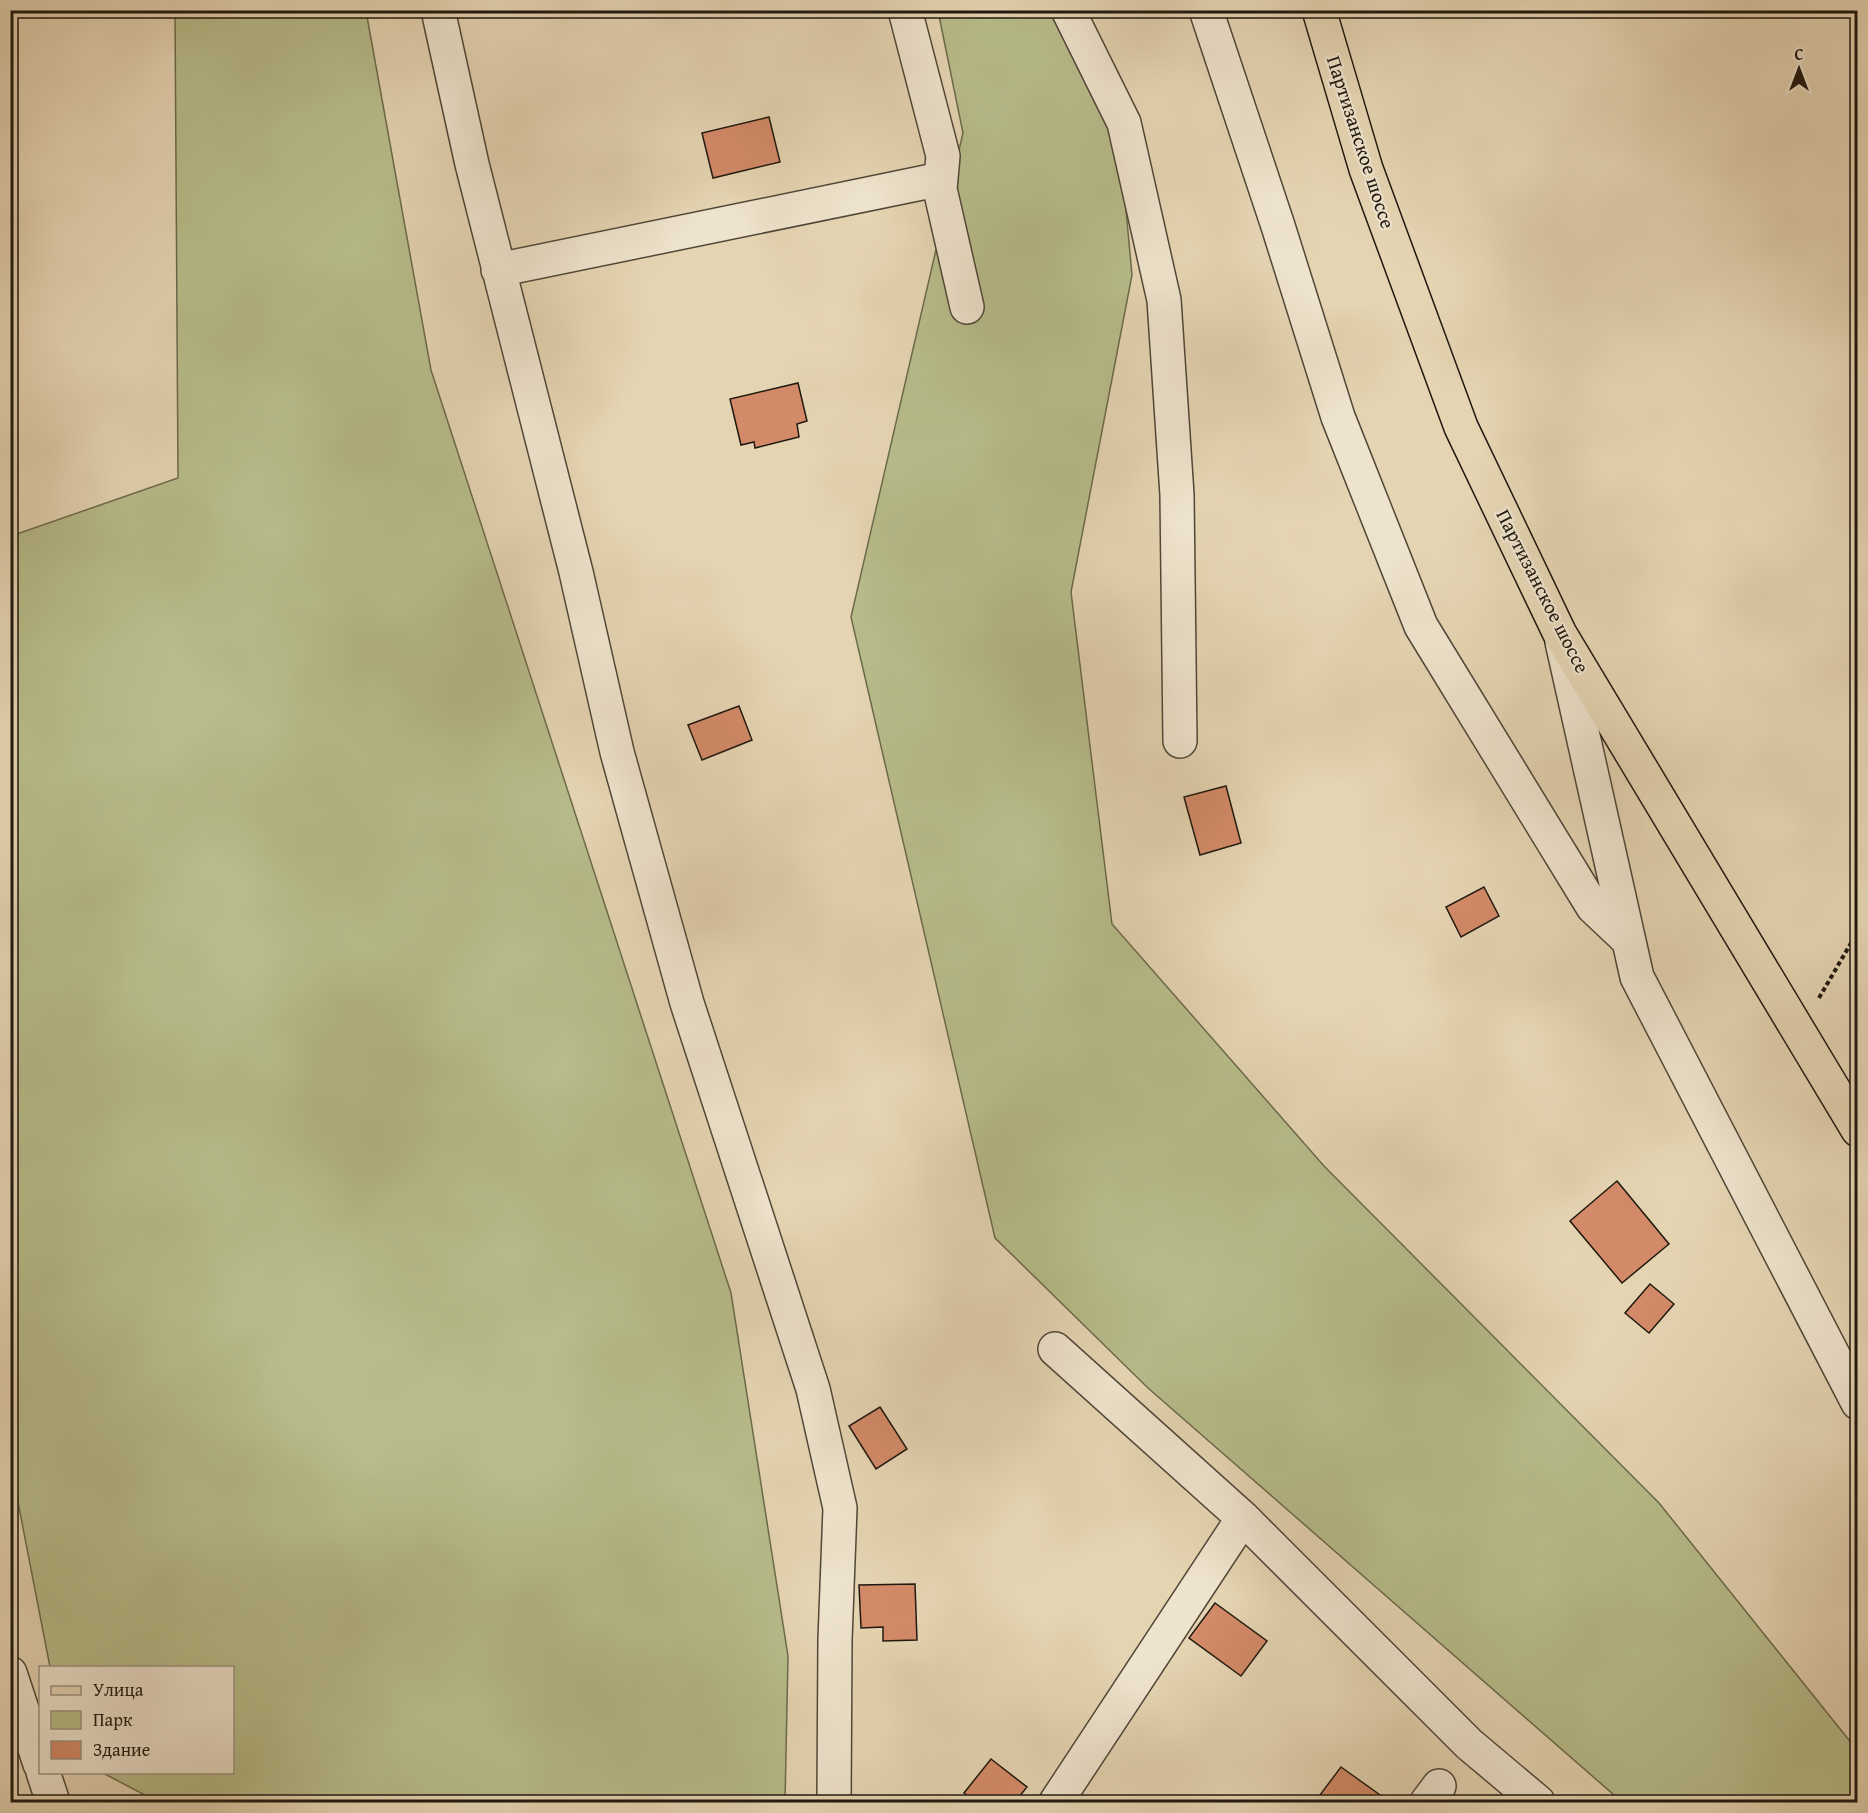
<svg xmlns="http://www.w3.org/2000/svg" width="1868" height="1813" viewBox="0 0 1868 1813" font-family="'Gentium Book Plus',serif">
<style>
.green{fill:#b7bc8a;stroke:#6b6a4c;stroke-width:1.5}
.building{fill:#d38a68;stroke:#1f180f;stroke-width:1.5}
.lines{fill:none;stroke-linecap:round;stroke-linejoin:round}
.minor-casing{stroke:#504738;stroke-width:36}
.major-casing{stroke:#1f180f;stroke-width:36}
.path{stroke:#1f180f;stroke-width:4;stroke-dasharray:4.5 3;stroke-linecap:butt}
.minor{stroke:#eee3cd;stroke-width:33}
.major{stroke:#e5d4b2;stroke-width:33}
.labels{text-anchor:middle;stroke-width:4.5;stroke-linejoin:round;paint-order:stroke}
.street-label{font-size:20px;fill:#1f180f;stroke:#eee3cd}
</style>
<rect width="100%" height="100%" fill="#e5d4b2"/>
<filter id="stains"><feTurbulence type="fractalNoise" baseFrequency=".00333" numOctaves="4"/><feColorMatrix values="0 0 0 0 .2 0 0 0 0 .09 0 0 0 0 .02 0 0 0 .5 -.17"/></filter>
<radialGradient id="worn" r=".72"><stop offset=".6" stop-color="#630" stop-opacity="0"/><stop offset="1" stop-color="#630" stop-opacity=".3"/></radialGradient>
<path class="green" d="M175,11H366L431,370L731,1293L788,1656L785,1802H158L103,1773L232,1772V1668L50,1667L10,1461L11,536L178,478Z
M938,11H1051L1121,156L1132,275L1071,592L1112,924L1324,1166L1659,1503L1857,1750V1802H1622L1148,1388L995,1238L851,617L963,133Z"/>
<path class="building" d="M769,117L780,162L713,178L702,133Z
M798,383L807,421L797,424L799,437L755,448L754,442L741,445L730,399Z
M739,706L752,740L702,760L688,725Z
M1226,786L1241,843L1200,855L1184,797Z
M1484,887L1499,916L1461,937L1446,907Z
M1617,1181L1669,1244L1622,1283L1570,1221Z
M1650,1284L1674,1304L1649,1333L1625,1313Z
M880,1407L907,1449L876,1469L849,1426Z
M915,1584L917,1640L883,1641V1627L861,1628L859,1585Z
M1215,1603L1267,1641L1241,1676L1189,1638Z
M991,1759L1027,1787L1015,1802H975L964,1793Z
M1341,1767L1380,1795L1375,1802H1323L1317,1799Z"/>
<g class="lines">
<defs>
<path id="minor" d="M438,10L472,164L576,572L617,752L687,1003L813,1389L840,1508L835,1640L834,1802
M905,10L943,156L940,189L967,307
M1068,10L1124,123L1164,300L1177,495L1180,741
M1206,10L1278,226L1338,417L1421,626L1593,907L1629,941
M498,270L941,179
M1562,642L1637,977L1858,1403
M1055,1349L1243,1518L1469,1744L1538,1802
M10,1673L40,1764
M43,1772L53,1802
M1056,1802L1243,1518
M1427,1802L1439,1786"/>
<path id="major" d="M1319,10L1366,169L1461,427L1560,634L1858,1130"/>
</defs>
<use href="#minor" class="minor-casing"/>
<use href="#major" class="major-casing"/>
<path class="path" d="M1819,998L1858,931"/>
<use href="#minor" class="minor"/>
<use href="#major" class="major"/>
</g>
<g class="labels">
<g class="street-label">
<text transform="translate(1361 142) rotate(72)" y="7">Партизанское шоссе</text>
<text transform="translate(1543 591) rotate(63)" y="7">Партизанское шоссе</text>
</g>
</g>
<rect width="1868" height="1813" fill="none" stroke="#e5d4b2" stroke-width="36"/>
<rect x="12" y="12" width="1844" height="1789" fill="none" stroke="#1f180f" stroke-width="3"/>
<rect x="18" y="18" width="1832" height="1777" fill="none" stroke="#1f180f" stroke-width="1.5"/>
<rect x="39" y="1666" width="195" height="108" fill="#eee3cd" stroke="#9b9281" stroke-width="1.5"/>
<rect x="51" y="1686" width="30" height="9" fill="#e5d4b2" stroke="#9b9281" stroke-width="1.5"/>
<text x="93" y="1696" font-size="18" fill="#1f180f">Улица</text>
<rect x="51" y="1711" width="30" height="18" fill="#b7bc8a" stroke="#9b9281" stroke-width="1.5"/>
<text x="93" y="1726" font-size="18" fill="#1f180f">Парк</text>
<rect x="51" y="1741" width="30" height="18" fill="#d38a68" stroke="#9b9281" stroke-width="1.5"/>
<text x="93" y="1756" font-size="18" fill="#1f180f">Здание</text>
<g transform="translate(1799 69)" stroke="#eee3cd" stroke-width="4.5" paint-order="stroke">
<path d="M0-4.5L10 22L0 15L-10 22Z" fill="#1f180f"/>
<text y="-9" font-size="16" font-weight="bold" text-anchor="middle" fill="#1f180f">С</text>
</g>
<rect width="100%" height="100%" filter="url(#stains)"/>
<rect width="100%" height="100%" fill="url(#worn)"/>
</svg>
